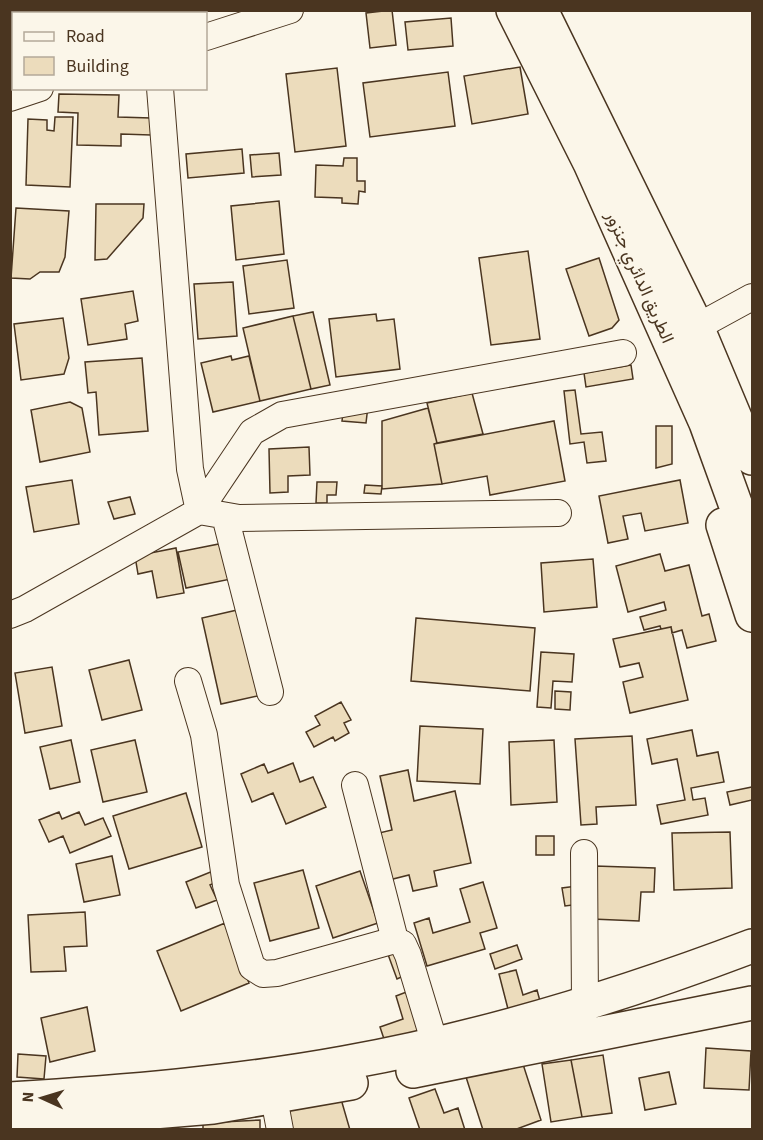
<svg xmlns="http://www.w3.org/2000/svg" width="763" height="1140" viewBox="0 0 763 1140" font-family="'Source Sans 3',Vazirmatn,sans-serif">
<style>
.building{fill:#ecdcbc;stroke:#4a3520;stroke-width:1.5}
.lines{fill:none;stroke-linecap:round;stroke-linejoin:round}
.minor-casing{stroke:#4a3520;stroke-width:28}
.major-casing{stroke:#4a3520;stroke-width:36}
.minor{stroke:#fbf6e9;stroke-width:26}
.major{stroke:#fbf6e9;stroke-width:33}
.labels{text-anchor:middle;stroke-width:4.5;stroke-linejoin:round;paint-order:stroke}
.street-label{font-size:18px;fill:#4a3520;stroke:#fbf6e9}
</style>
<rect width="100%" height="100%" fill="#fbf6e9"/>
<path class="building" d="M10,10H24V14H14V50H10Z
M43,10H93V14H43Z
M392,10L396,45L370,48L366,13Z
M451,18L453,46L408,50L405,22Z
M520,67L528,114L472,124L464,76Z
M337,68L346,146L295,152L286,74Z
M448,72L455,126L370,137L363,83Z
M59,94L119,95L118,117L151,118V135L121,134V146L77,145L78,113L58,112Z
M55,117H73L70,187L26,185L28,119L47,120V130L54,131Z
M242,149L244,173L188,178L186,154Z
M279,153L281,175L252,177L250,155Z
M344,158H357V181H365V192L359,191L358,204L342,203V198L315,197L316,165L343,166Z
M279,201L284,254L236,260L231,206Z
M96,204H144L143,218L107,259L95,260Z
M16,208L69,211L65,257L59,272H40L30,279L11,278Z
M528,251L540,339L491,345L479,258Z
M599,258L619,320L612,328L589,336L566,269Z
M287,260L294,308L249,314L243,266Z
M233,282L237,336L198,339L194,284Z
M133,291L138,321L125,324L127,339L88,345L81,299Z
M313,312L330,385L311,389L293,316Z
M376,314L377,321L394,319L400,369L336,377L329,319Z
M293,316L311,389L260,401L243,328Z
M63,318L69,358L64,374L21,380L14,324Z
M231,356L232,360L249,356L260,401L213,412L201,363Z
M142,358L148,431L99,435L96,392L88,393L85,362Z
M631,365L633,379L586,387L584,373Z
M575,390L581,434L602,432L606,461L587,463L584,442L570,444L564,391Z
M472,393L483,434L437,443L427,403Z
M70,402L82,408L90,452L40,462L31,410Z
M344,405L368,406L366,423L342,421Z
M428,408L437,443L434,444L442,484L382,489V421Z
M554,421L565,481L490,495L487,476L442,484L434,444Z
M656,426H672V464L656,468Z
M309,447L310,475L288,476V492L270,493L269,449Z
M72,480L79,524L34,532L26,487Z
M680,480L688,523L645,531L641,513L623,516L628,539L608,543L599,496Z
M317,482H337L336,495H327V503H316Z
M365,485L382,486L381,494L364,493Z
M130,497L135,514L114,519L108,502Z
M224,543L231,579L186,588L178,552Z
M176,548L184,593L157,598L152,571L138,574L135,556Z
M660,554L665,571L689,565L702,616L709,614L716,641L687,648L682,630L672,633L671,627L661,629L660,626L644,630L640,617L666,610L664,602L628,612L616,566Z
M593,559L597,607L544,612L541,563Z
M246,608L266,694L221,704L202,618Z
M416,618L535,628L530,691L411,681Z
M671,627L688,700L630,713L623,682L643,677L639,663L620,667L613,639Z
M541,652L574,654L572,682L553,681L551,708L537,707Z
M129,660L142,710L102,720L89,670Z
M52,667L62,726L25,733L15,673Z
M555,691L571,692L570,710L555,709Z
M341,702L351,720L344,723L349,733L335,741L333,737L314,747L306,732L320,725L315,716Z
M420,726L483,729L480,784L417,781Z
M692,730L697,756L718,752L724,782L691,788L693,800L705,798L708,815L661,824L657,805L685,800L677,759L652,764L647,739Z
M632,736L636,805L596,807L597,824L581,825L575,739Z
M71,740L80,782L50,789L40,747Z
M135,740L147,792L103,802L91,750Z
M554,740L557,802L511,805L509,742Z
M293,763L300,782L313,777L326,807L286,824L273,793L252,802L241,774L264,764L268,773Z
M408,770L414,801L455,791L471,863L434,871L437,886L413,891L409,875L389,880L379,833L392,830L380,776Z
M752,787V800L730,805L727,792Z
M186,793L202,847L129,869L113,816Z
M59,812L62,819L79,812L85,825L103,818L111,836L70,853L63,836L49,842L39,820Z
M730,832L732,888L674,890L672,833Z
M536,836H554V855H536Z
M112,856L120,895L84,902L76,864Z
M595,866L655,868L654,892H641L639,921L592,919Z
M303,870L319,928L270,941L254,883Z
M213,871L217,882L210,885L217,900L196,908L186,882Z
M360,871L378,923L333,938L316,886Z
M483,882L497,928L480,933L485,949L427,966L414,923L429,918L433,933L470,922L460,889Z
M577,886L580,904L565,906L562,888Z
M85,912L87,946L64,947L66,971L31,972L28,915Z
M225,923L249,983L181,1011L157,951Z
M398,944L410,973L397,979L386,949Z
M517,945L522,959L495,969L490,954Z
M516,970L523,995L537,990L540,1001L508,1009L499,974Z
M409,991L422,1030L385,1042L380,1027L403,1019L396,996Z
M87,1007L95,1051L50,1062L41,1018Z
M706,1048L751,1051L749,1090L704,1088Z
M18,1054L46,1056L44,1079L17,1077Z
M603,1055L612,1113L582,1117L571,1060Z
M521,1058L541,1120L514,1130H483L466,1077Z
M571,1060L582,1117L551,1122L542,1064Z
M669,1072L676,1104L645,1110L639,1078Z
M435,1089L444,1113L458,1108L465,1130H420L409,1098Z
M341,1099L350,1130H289L283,1103Z
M260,1120V1130H203V1123Z"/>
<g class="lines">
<defs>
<path id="minor" d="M206,37L290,10
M160,88L190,469L199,511
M10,98L40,88
M697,327L752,297
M199,511L239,518L558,513
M225,516L270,692
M10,615L25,609L199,511L252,432L282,415L623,353
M188,681L204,735L226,885L252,967L263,974L277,973L395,940L403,944L408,955L435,1044
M355,785L395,940
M584,853L585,1005
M274,1098L280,1130"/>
<path id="major" d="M513,10L590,163L706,423L752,550
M541,10L697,327L752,458
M723,525L752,615
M413,1071L752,1003
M10,1099C122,1092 234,1083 344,1063C484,1038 620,996 752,946
M10,1124L213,1107L351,1083"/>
</defs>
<use href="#minor" class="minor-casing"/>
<use href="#major" class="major-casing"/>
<use href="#minor" class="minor"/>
<use href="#major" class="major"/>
</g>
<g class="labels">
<g class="street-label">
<text transform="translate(640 277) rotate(66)" y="6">الطريق الدائري جنزور</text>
</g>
</g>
<rect width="763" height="1140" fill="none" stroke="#4a3520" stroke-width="24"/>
<rect x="12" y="12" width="195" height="78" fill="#fbf6e9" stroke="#b4a999" stroke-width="1.5"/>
<rect x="24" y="32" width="30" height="9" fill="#fbf6e9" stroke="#b4a999" stroke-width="1.5"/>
<text x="66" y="42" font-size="18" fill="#4a3520">Road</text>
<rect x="24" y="57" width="30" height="18" fill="#ecdcbc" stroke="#b4a999" stroke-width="1.5"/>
<text x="66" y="72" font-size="18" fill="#4a3520">Building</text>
<g transform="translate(42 1098) rotate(274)" stroke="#fbf6e9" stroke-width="4.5" paint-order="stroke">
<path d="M0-4.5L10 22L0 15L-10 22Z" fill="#4a3520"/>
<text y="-9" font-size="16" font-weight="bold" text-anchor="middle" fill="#4a3520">N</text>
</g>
</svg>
